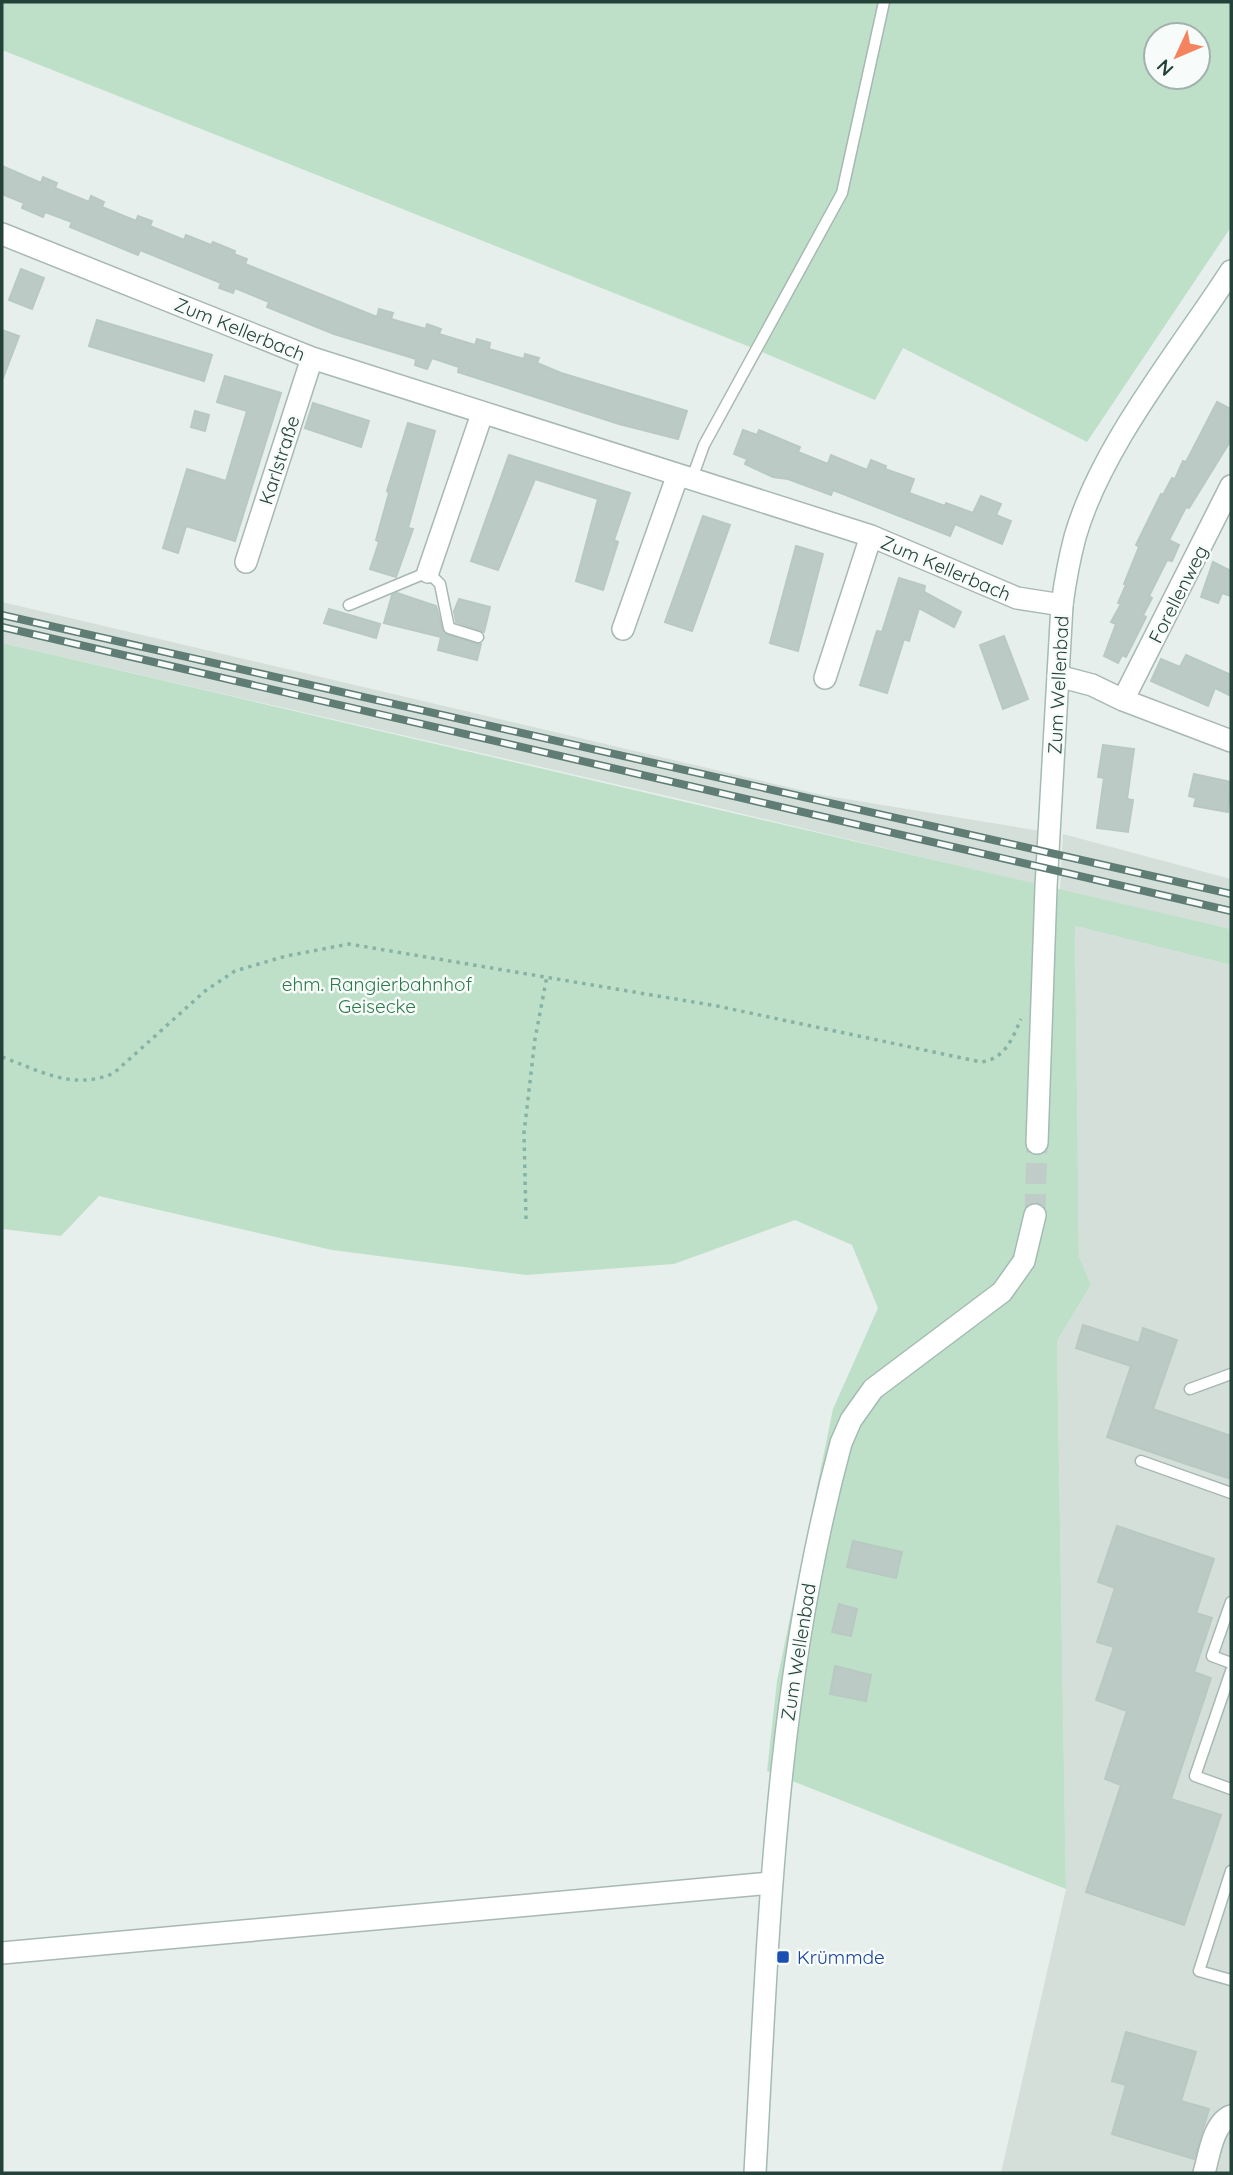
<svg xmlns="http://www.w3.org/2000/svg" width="1233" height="2175" viewBox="0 0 1233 2175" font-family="Quicksand,sans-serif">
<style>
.built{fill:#d4dfda}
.green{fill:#bfe0c8;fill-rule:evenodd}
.building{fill:#bbcac4;stroke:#b8c9c2;stroke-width:2}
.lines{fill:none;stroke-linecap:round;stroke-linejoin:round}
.secondary-tunnel{stroke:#bfccc8;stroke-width:21;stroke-dasharray:21 10;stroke-linecap:butt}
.lane-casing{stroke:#a8b8b2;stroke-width:13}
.street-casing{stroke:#a8b8b2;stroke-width:24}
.secondary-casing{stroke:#a4bbb3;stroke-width:24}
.path{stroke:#86b3a5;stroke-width:3.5;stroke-dasharray:3.5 5;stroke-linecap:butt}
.lane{stroke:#fff;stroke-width:10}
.street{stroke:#fff;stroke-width:21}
.secondary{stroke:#fff;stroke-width:21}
.rail-casing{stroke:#5f7d75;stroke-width:8}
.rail{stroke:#f7fbf9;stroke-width:5;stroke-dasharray:16;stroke-linecap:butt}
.transit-dot{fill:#1a4fb4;stroke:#f7fbf9;stroke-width:2.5}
.labels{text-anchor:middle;stroke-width:5;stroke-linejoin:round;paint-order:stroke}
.street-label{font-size:19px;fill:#24423a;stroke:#f7fbf9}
.park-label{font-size:19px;fill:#2d7a4b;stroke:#f7fbf9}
.transit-label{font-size:19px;fill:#164399;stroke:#f7fbf9;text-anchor:start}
</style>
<rect width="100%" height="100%" fill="#e6efeb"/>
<path class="built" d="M2,602L822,795L1041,831L1039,885L676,798L2,643Z
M1063,834L1231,879V929L1060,890Z
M1075,926L1231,965V2173H1001L1066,1889L1057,1341L1091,1285L1079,1256Z"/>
<path class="green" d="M2,2H1231V227L1087,442L903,348L875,400L755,349L2,50ZM1156,35H1198V77H1156Z
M2,643L1231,929V965L1075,926L1079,1256L1091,1285L1057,1341L1066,1889L767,1771L777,1681L833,1409L878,1308L852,1245L795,1220L674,1264L526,1275L332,1250L99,1196L61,1236L2,1229Z"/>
<path class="building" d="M2,166L41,183L43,177L57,183L55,188L89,202L91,196L104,202L102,207L136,221L138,216L152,221L150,226L184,240L186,235L211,245L213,242L235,251L234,254L247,259L245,264L377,317L379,309L393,313L391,319L426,329L427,324L441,329L439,334L475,345L477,339L490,343L489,349L524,359L525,354L539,358L537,363L561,373L687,411L678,439L619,424L458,372L459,367L432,358L427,369L415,365L416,359L334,334L267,307L269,302L235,288L233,293L219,288L221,283L140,250L138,255L70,227L72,222L45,212L43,217L22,208L24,203L2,194Z
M21,269L44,278L32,309L9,300Z
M97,320L212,355L204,381L89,346Z
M2,330L19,336L3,378H2Z
M225,376L281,393L235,541L186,526L178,553L163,548L187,469L226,481L247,411L217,402Z
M1217,402L1231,409V440L1189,508L1186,507L1169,540L1179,545L1172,561L1167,560L1149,596L1152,598L1143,615L1146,617L1126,657L1122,655L1118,663L1104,656L1116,624L1111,622L1121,604L1118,603L1126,585L1124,584L1139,547L1136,545L1161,494L1163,495L1172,478L1175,479L1183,461L1186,462Z
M313,403L369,421L361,447L305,428Z
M195,411L209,415L205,431L191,427Z
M408,423L435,431L408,528L413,529L396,577L370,569L379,542L376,540L389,493L387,491Z
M743,430L757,435L759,430L800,447L798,452L828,464L831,455L867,470L871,460L886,466L885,469L914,479L909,493L945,506L946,503L973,513L981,496L1001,504L996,515L1011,521L1002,544L955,524L950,536L833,490L831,495L788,479L773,477L745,464L747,459L734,454Z
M509,455L630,493L614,540L618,542L603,590L576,581L598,499L535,479L498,570L471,561Z
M703,516L730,525L692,631L665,622Z
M796,546L823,554L798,651L770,643Z
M1213,562L1231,571V596L1222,593L1218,603L1201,597Z
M899,578L925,586L924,592L961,612L954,627L919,608L909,641L904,639L887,693L860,685L877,631L882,632Z
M397,593L436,606L444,634L481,644L477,660L438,650L441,637L384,623L392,595Z
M459,599L490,607L484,632L456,622L454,611Z
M329,609L380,624L376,638L324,623Z
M1004,636L1028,699L1003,709L980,645Z
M1186,655L1231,675V696L1215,688L1208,706L1151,681L1161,659L1180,667Z
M1103,745L1134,749L1127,799L1133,800L1128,832L1097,828L1104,778L1098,777Z
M1194,774L1231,782L1228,812L1194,806L1196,798L1189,796Z
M1083,1325L1139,1343L1143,1328L1177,1340L1153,1409L1231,1436V1479L1107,1437L1131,1366L1076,1348Z
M1117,1526L1214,1559L1196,1613L1212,1618L1194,1672L1211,1678L1171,1799L1221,1815L1184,1925L1086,1892L1121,1785L1105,1779L1127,1711L1096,1700L1114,1647L1097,1642L1115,1588L1098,1582Z
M853,1541L902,1552L896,1578L847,1567Z
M839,1604L857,1609L851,1636L832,1632Z
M835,1666L871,1675L866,1701L830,1694Z
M1126,2032L1196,2052L1181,2101L1209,2109L1194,2159L1112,2134L1126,2085L1112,2081Z"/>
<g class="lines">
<path class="secondary-tunnel" d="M1035,1215L1037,1143"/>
<defs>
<path id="lane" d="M691,481L704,445L842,193L884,2
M349,605L428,572L440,584L449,628L478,637
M1190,1389L1231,1374
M1141,1461L1231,1493
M1231,1602L1212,1656L1231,1663
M1231,1671L1195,1776L1231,1789
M1231,1871L1199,1971L1231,1980"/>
<path id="street" d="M2,234L312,358L871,536L1017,598L1062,605
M246,562L312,358
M428,572L482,414
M623,629L677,477
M1058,676L1092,685L1123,700L1231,741
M825,678L871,536
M1123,700L1231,486
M2,1953L771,1883
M1204,2173C1209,2156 1213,2123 1231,2116"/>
<path id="secondary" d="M1037,1143L1046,887L1062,605C1065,582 1069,560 1075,537C1101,446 1180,350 1231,271
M755,2173C769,1923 775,1687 841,1443L851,1420L873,1389L1002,1292L1024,1261L1035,1215"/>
</defs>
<use href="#lane" class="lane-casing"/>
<use href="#street" class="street-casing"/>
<use href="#secondary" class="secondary-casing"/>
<path class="path" d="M2,1057C41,1071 73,1091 114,1073L205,991L235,971L286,956L349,944L717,1006L981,1062C1005,1059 1012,1039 1021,1019
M526,1219L524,1133L535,1039L547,976"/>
<use href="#lane" class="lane"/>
<use href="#street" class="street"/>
<use href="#secondary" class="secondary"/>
<defs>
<path id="rail" d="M2,615L1231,894
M2,627L1231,911"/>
</defs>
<use href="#rail" class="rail-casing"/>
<use href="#rail" class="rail"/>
</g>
<rect class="transit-dot" x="776" y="1950" width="14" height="14" rx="3.5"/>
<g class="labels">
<g class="street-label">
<text transform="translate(240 329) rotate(22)" y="7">Zum Kellerbach</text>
<text transform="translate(279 460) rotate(-72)" y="7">Karlstraße</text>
<text transform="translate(946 568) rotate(23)" y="7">Zum Kellerbach</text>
<text transform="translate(1178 594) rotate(-63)" y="7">Forellenweg</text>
<text transform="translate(1058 685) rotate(-87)" y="7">Zum Wellenbad</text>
<text transform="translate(798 1652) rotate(-81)" y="7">Zum Wellenbad</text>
</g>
<g class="park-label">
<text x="377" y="991">ehm. Rangierbahnhof<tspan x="377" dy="22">Geisecke</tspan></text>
</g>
<g class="transit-label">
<text x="797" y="1964">Krümmde</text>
</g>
</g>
<rect width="1233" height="2175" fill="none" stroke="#24423a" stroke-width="7"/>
<g transform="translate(1177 56) rotate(226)"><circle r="33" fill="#f7fbf9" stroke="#a3b1ad" stroke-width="2"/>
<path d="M0-5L12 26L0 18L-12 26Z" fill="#f4845f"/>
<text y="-10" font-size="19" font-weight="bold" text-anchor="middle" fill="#24423a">N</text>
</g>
</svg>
